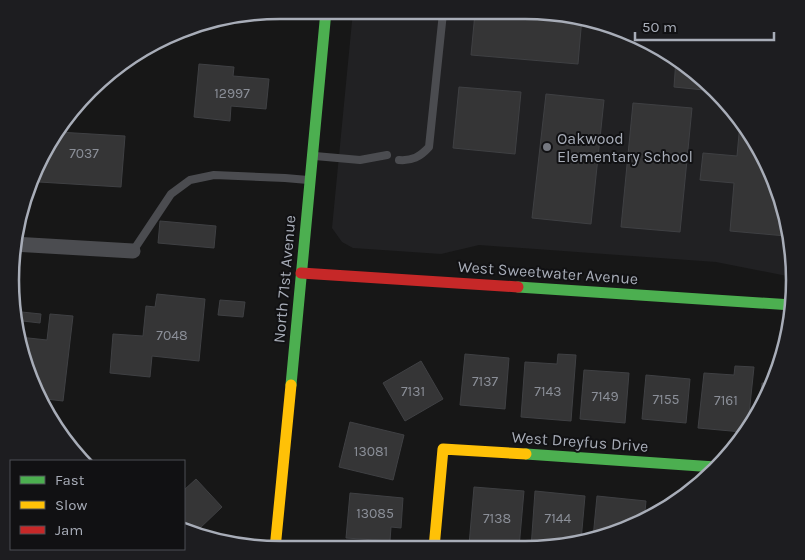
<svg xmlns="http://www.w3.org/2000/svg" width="805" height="560" viewBox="0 0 805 560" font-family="Karla,sans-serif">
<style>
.built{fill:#212123}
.building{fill:#353536;stroke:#3f4043}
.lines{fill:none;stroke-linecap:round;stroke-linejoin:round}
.lane{stroke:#4b4c50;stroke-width:8}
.street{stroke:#4b4c50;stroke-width:15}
.fast{stroke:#4caf50;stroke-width:11}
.slow{stroke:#ffc107;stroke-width:11}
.jam{stroke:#c62828;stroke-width:11}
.poi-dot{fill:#757880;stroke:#111113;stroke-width:2}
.labels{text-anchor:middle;stroke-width:4;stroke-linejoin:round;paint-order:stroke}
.number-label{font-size:14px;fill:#8b8f98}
.poi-label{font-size:16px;fill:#a8adb8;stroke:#111113;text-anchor:start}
.street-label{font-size:16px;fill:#a8adb8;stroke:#111113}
.rim{fill:none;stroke:#a8adb8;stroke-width:2.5}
</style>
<rect width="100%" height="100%" fill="#171717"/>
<path class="built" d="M353,11L578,15L660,46L728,102L781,193L792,277L716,262L479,245L441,254L353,248L342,242L332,228Z"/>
<path class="building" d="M475,13L578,15L582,17L578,64L471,55Z
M676,59L714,91L674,87Z
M199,64L234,67L233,76L269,79L266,109L231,106L230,121L194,117Z
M459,87L521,92L515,154L453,148Z
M546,94L604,100L591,224L532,218Z
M633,103L692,108L680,232L621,227Z
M740,123L781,193L786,236L730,231L734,183L700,180L703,153L737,156Z
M58,132L125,136L121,187L39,182L40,170L35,169Z
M160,221L216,226L214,248L158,243Z
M157,294L205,299L199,361L152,356L150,377L110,373L113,334L143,336L146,306L155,307Z
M220,300L245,302L243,317L218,315Z
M12,311L41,314L40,323L14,320Z
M50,314L73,316L63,401L37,398L19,337L47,340Z
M465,354L509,358L505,409L460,405Z
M558,354L576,355L571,421L521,417L525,362L557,364Z
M421,361L443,399L405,421L383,383Z
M735,366L754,367L748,424L742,432L698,428L704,373L734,375Z
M584,370L629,373L625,423L580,419Z
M646,375L690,379L686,423L642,419Z
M762,383L771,384L767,399L760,409Z
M350,422L404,435L393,480L339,467Z
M196,479L222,507L198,530L202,533L184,528V490Z
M474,487L524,491L519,548L469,545Z
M535,491L585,496L581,541L561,548H531Z
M350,493L403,498L401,528L391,527L390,541L346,538Z
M597,496L646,501L644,522L593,538Z
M659,503L671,504L658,513Z"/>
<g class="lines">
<path class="lane" d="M315,156L360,160L387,155
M399,160C412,161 420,157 429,147L443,13
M133,251L171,194L190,180L214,175L285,178L308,180"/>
<path class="street" d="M13,244L133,251"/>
<path class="fast" d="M518,287L792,305
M291,385L326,11
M526,454L715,467"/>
<path class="slow" d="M434,548L443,449L526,454
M275,549L291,385"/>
<path class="jam" d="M301,273L518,287"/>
</g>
<circle class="poi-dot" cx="547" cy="147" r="5"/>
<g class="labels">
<g class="number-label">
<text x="232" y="98">12997</text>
<text x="84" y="158">7037</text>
<text x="172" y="340">7048</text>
<text x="485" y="386">7137</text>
<text x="413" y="396">7131</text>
<text x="548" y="396">7143</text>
<text x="605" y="401">7149</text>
<text x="666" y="404">7155</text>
<text x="726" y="405">7161</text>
<text x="371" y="456">13081</text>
<text x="375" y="518">13085</text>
<text x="497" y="523">7138</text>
<text x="558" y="523">7144</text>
</g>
<g class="poi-label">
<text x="557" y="144">Oakwood<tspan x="557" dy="18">Elementary School</tspan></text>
</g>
<g class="street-label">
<text transform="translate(548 272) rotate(4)" y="6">West Sweetwater Avenue</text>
<text transform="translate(284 279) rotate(-85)" y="6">North 71st Avenue</text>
<text transform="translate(580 441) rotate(4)" y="6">West Dreyfus Drive</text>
</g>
</g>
<path d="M0 0H805V560H0ZM280 19H525A261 261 0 0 1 786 280V280A261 261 0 0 1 525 541H280A261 261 0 0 1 19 280V280A261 261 0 0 1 280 19Z" fill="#1d1d20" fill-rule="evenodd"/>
<path class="rim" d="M280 19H525A261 261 0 0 1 786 280V280A261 261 0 0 1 525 541H280A261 261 0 0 1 19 280V280A261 261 0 0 1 280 19Z"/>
<rect x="10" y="460" width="175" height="90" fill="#111113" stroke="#4d4f55"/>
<rect x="20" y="476" width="25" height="8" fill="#4caf50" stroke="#4d4f55"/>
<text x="55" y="485" font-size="15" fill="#a8adb8">Fast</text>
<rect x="20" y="501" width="25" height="8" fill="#ffc107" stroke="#4d4f55"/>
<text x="55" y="510" font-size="15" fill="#a8adb8">Slow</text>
<rect x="20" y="526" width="25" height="8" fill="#c62828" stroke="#4d4f55"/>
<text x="55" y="535" font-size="15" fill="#a8adb8">Jam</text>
<path d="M635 32v8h139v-8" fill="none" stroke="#a8adb8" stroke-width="2.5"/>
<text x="642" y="32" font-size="15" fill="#a8adb8" stroke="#111113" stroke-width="4" paint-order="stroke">50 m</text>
</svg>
